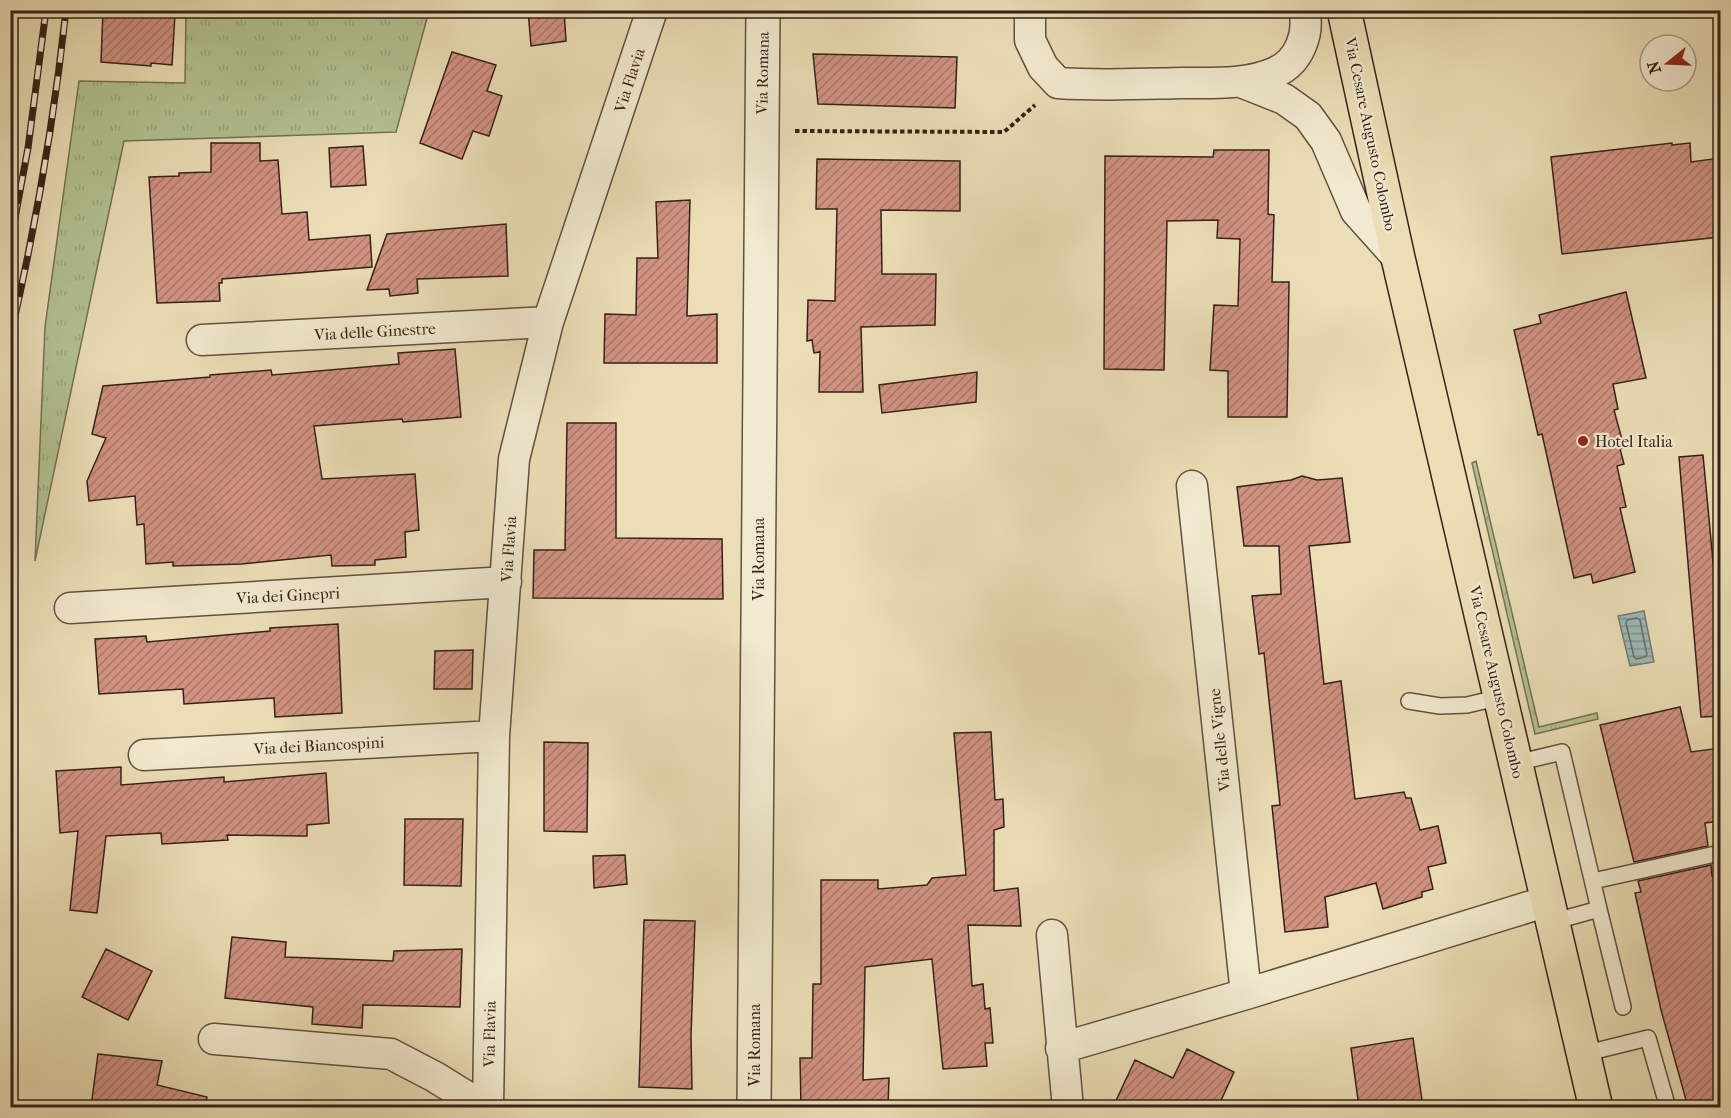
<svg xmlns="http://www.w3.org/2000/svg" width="1731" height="1118" viewBox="0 0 1731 1118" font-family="'IM FELL French Canon',serif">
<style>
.grass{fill:url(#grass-tufts);stroke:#747255;stroke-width:1.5}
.water{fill:url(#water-rules);stroke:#727d78;stroke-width:1.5}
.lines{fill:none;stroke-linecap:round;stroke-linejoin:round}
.shore{stroke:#686e68;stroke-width:1.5}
.building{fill:url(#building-hatch);stroke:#352119;stroke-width:1.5}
.service-casing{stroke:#625040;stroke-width:18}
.minor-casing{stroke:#625040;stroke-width:33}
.tertiary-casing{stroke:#625040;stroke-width:36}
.primary-casing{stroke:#352119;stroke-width:36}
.path{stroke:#352119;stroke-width:4;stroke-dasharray:4.5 3;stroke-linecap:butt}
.service{stroke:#f2ead0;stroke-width:15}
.minor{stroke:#f2ead0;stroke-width:30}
.tertiary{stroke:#f2ead0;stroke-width:33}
.primary{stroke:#ebdeb6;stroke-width:33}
.rail-casing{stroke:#352119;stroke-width:7}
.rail{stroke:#f2ead0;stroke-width:4.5;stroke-dasharray:14;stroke-linecap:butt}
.poi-dot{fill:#8f2418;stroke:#f2ead0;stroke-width:2}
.labels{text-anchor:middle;stroke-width:4.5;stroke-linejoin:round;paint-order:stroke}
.street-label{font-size:16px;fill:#352119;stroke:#f2ead0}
.poi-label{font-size:16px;fill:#352119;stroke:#f2ead0;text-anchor:start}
</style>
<defs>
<pattern id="grass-tufts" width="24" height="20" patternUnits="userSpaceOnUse" patternTransform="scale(1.5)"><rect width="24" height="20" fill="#b3c291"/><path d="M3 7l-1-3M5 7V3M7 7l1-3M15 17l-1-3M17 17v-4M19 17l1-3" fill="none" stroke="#9ba67c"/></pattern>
<pattern id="water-rules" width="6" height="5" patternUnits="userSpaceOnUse" patternTransform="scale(1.5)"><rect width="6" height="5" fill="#9bbab7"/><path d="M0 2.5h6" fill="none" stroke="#7f9794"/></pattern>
<pattern id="building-hatch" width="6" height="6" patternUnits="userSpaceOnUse" patternTransform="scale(1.5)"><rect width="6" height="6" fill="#d19282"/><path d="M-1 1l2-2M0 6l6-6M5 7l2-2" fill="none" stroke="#aa776a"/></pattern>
</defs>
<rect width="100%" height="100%" fill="#ebdeb6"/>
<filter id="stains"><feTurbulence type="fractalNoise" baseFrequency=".00333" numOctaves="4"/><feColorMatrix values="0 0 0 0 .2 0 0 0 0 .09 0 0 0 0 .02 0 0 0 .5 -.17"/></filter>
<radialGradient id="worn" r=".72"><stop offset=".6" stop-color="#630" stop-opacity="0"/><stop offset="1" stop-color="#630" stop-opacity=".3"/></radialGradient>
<path class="grass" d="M186,11H429L396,132L124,141L35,561L45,327L79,81L185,83Z
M1476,461L1539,727L1597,713L1598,719L1535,734L1472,463Z"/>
<path class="water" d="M1644,611L1654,662L1630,666L1618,616Z"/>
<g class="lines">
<path class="shore" d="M1637,618L1640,620L1647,655L1645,657L1636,659L1634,657L1626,623L1627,620Z"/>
</g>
<path class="building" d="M103,10H154V13L175,14L172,65L151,63V66L101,62Z
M528,10H564L566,41L531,46Z
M452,52L496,65L487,91L502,96L489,136L473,131L462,159L420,143Z
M813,54L957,57L955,108L818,104Z
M211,143H260V161L278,160L282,214L307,212L309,240L370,235L372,267L222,279V283H219L220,301L157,303L149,177L179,176V173L211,172Z
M1672,143V145L1690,143L1691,162L1720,158V237L1562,254L1551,157Z
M363,146L366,185L331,187L329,148Z
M1214,150H1269L1268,214L1274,215L1272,282H1289L1287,417H1228V371L1210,370L1214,305L1238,306L1240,239L1217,238L1218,220L1167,221L1164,370L1104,369L1105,156L1213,157Z
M817,159L960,161V211L881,210L882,274H936L935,325L861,327L863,392H819L820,352L814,353L812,340L807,341L808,300L835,301L837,209H816Z
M690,200L687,316L717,314V363H604L605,314L636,315L637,258H658L656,202Z
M506,224L508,276L417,279L418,293L390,296L389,289L367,290L387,234Z
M1626,292L1646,378L1613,384L1618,409L1614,410L1624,447L1620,449L1624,464L1617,466L1626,507L1620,508L1635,572L1593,583L1591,574L1574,578L1542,434L1538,435L1514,330L1541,323L1539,315Z
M455,349L461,417L403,422L402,419L314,426L322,479L415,474L419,530L405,532L406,557L375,560V565L332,566L331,555L242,564L173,566V562L146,564L144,524L137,525L135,496L89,501L87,481L106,438L92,434L103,386L210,377V375L271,370L272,375L399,364L398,353Z
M977,372L976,402L882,413L879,385Z
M567,423H616V538L722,539L723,599L533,598L534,550H565Z
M1703,455L1720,636V716L1701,717L1679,457Z
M1302,476L1317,480L1342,478L1350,542L1309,546L1324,684L1341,681L1355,799L1404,792L1406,798H1411L1420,830L1438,826L1446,863L1428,867L1433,889L1422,892V897L1383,909L1376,883L1325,897L1328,927L1285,932L1272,806L1280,805L1264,653L1259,654L1252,596L1281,594L1279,546H1244L1237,487L1291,480Z
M338,624L342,713L275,717L274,698L184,704L183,689L99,694L95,639L146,636L147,642L270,631V628Z
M473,650L472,689H434L435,651Z
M1680,707L1691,752L1720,748V821L1705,823L1708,846L1634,862L1600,725Z
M991,732L995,800L1003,799L1004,827L994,830V891L1018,888L1021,926L968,925L972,986L983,984L985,1009L990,1008L993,1043H985L987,1066L943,1069L932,959L865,967L863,1080L889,1078L888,1107H801L800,1058H812L813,984H821V880H878V889L927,885L932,878L966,875L954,733Z
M544,742L588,743L587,832L544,831Z
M121,767V785L224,777V782L326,773L329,823L307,825V836H302L227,835L228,840L162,844L161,833L106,836L97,913L70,910L78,831L60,833L56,771Z
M405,819H463L461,886L404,885Z
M625,855L627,884L594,888L593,856Z
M1711,865L1712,876L1720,874V1107H1688L1661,1010L1635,893L1641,892L1638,881Z
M644,920L695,921L691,1036L692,1089L639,1087Z
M232,937L286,942L285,957L393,961L394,951L462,949L460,1007L363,1005L362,1028L312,1024L313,1007L225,998Z
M106,949L152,971L128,1020L82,997Z
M1413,1038L1423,1107H1359L1351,1048Z
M1187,1049L1234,1072L1218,1107H1113L1135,1060L1173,1078Z
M98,1054L162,1061L157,1085L207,1097L205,1107H91Z"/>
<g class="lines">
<defs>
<path id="service" d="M1409,701L1440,706L1467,705L1501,697
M1516,763L1562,752L1599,909
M1593,881L1720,853
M1552,922L1599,909L1623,1007
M1583,1054L1648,1038L1668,1108"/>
<path id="minor" d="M1030,10V40L1043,67L1058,83C1100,86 1140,84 1182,83C1212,83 1248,85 1276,72C1299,62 1310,33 1304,10
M1241,82L1284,99L1308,116L1326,141L1356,211L1398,258
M202,340L548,322
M1192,486L1246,994
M70,608L506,582
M144,755L494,736
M1052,935L1068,1108
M214,1039L391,1054L435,1077L485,1108
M1061,1048L1246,994L1548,901
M488,1108L494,736L514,459L548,322L652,10"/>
<path id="tertiary" d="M754,1108L763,10"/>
<path id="primary" d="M1344,10L1398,258L1596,1108"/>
</defs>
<use href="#service" class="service-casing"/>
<use href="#minor" class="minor-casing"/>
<use href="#tertiary" class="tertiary-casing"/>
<use href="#primary" class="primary-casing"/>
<path class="path" d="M795,131L1004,132L1035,105"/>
<use href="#service" class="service"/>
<use href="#minor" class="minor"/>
<use href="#tertiary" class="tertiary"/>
<use href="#primary" class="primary"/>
<defs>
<path id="rail" d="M10,245L28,148L46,10
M10,338C35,230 54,121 66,10"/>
</defs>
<use href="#rail" class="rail-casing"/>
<use href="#rail" class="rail"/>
</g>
<circle class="poi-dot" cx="1583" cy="441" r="6"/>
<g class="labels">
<g class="street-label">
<text transform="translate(762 73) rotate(-89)" y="6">Via Romana</text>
<text transform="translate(629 80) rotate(-72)" y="6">Via Flavia</text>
<text transform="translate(1371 134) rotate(78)" y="6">Via Cesare Augusto Colombo</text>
<text transform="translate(375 331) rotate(-3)" y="6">Via delle Ginestre</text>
<text transform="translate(508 549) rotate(-86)" y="6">Via Flavia</text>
<text transform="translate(758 559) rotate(-90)" y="6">Via Romana</text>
<text transform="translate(288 595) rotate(-3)" y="6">Via dei Ginepri</text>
<text transform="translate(1497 682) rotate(77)" y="6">Via Cesare Augusto Colombo</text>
<text transform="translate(1219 740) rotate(-96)" y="6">Via delle Vigne</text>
<text transform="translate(319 745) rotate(-3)" y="6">Via dei Biancospini</text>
<text transform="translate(489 1034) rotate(-89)" y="6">Via Flavia</text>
<text transform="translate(754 1045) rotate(-90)" y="6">Via Romana</text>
</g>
<g class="poi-label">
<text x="1595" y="447">Hotel Italia</text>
</g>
</g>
<rect width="1731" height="1118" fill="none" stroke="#ebdeb6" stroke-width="36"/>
<rect x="12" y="12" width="1707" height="1094" fill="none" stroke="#352119" stroke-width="3"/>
<rect x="18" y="18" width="1695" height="1082" fill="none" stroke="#352119" stroke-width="1.5"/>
<g transform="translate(1668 63) rotate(252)"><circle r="28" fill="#f2ead0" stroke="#a69a87" stroke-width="1.5"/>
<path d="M0-4.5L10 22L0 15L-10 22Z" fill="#8f2418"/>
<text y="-9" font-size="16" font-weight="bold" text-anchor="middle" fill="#352119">N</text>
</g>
<rect width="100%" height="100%" filter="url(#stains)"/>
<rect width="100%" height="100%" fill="url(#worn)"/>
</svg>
